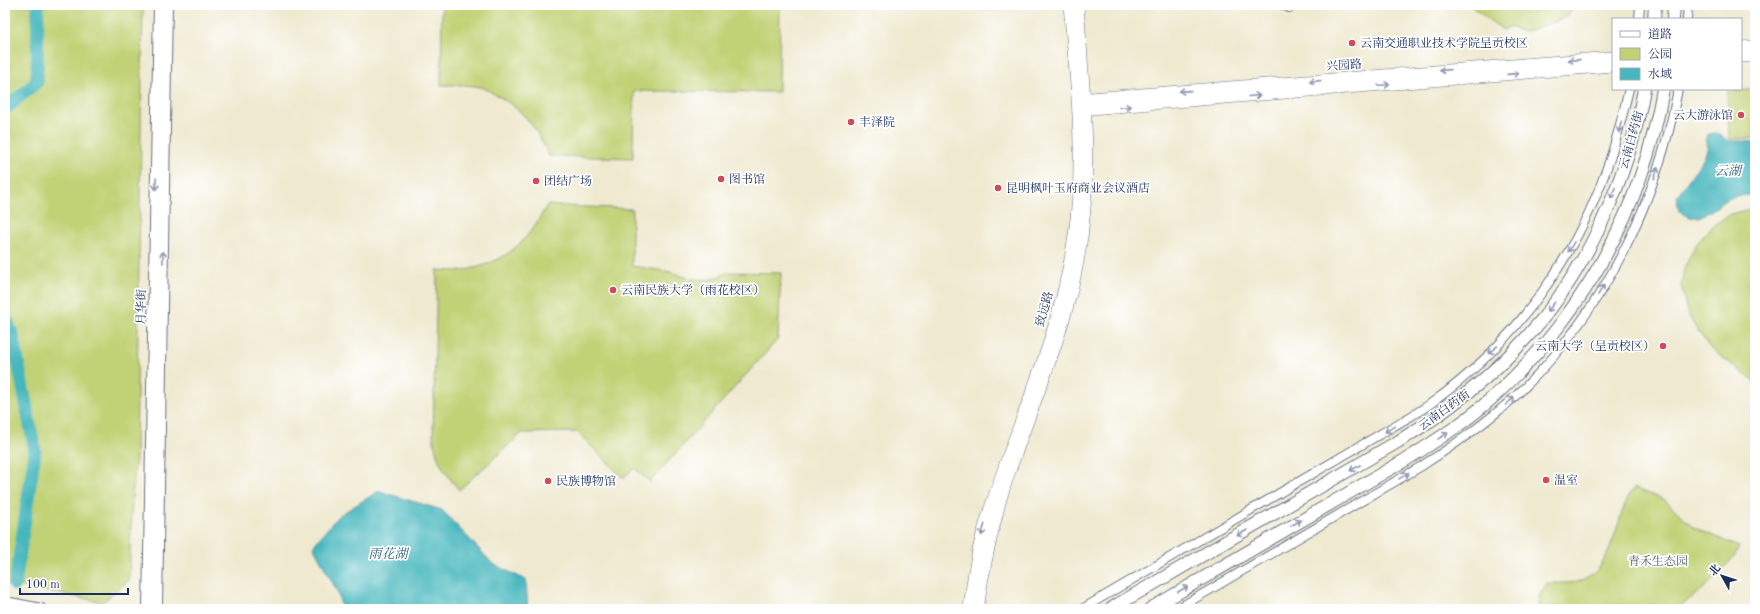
<svg xmlns="http://www.w3.org/2000/svg" width="1760" height="614" viewBox="0 0 1760 614" font-family="'Old Standard TT','Noto Serif SC',serif">
<style>
.green{fill:#c1d174;stroke:#6e8069}
.water{fill:#47b7bd;stroke:#31738e}
.lines{fill:none;stroke-linecap:round;stroke-linejoin:round}
.river{stroke:#47b7bd;stroke-width:13}
.minor-casing{stroke:#657086;stroke-width:10}
.tertiary-casing{stroke:#657086;stroke-width:12}
.secondary-casing{stroke:#657086;stroke-width:12}
.primary-casing{stroke:#657086;stroke-width:14}
.minor{stroke:#fff;stroke-width:8}
.tertiary{stroke:#fff;stroke-width:10}
.secondary{stroke:#fff;stroke-width:11}
.primary{stroke:#fff;stroke-width:12}
.oneway{stroke:#8d97ae}
.poi-dot{fill:#d1495b;stroke:#fff;stroke-width:1.5}
.labels{text-anchor:middle;stroke-width:3.5;stroke-linejoin:round;paint-order:stroke}
.poi-label{font-size:12px;fill:#1b2f5e;stroke:#fff;text-anchor:start}
.street-label{font-size:12px;fill:#1b2f5e;stroke:#fff}
.park-label{font-size:12px;fill:#4d6065;stroke:#fff}
.water-label{font-size:13px;font-style:italic;fill:#2a5f7f;stroke:#fff}
</style>
<rect width="100%" height="100%" fill="#fff"/>
<filter id="ink" filterUnits="userSpaceOnUse"><feTurbulence type="fractalNoise" baseFrequency=".025" numOctaves="2"/><feDisplacementMap in="SourceGraphic" scale="8" xChannelSelector="R" yChannelSelector="G"/><feConvolveMatrix kernelMatrix="1 2 1 2 8 2 1 2 1" color-interpolation-filters="sRGB"/></filter>
<filter id="wash" filterUnits="userSpaceOnUse"><feTurbulence type="fractalNoise" baseFrequency=".012" numOctaves="4" result="noise"/><feDisplacementMap in="SourceGraphic" scale="16" xChannelSelector="R" yChannelSelector="G"/><feGaussianBlur stdDeviation="0.9" result="paint"/><feColorMatrix in="noise" values="0 0 0 0 0 0 0 0 0 0 0 0 0 0 0 0 0 1.4 0 .05"/><feComposite in="paint" operator="in"/></filter>
<g filter="url(#wash)">
<rect width="100%" height="100%" fill="#efe9cf"/>
<path class="green" d="M5,5H143L136,458L132,497L129,580L103,602L5,583Z
M442,5H780L779,92L634,91L633,158L549,156C537,129 525,111 498,96C493,94 489,90 484,88C471,84 454,85 441,85Z
M1469,5H1575L1565,18L1548,24L1525,32L1509,27L1503,30Z
M1755,89V138L1729,139L1727,92Z
M547,205L632,209V266L671,272L690,279L709,280L729,272L781,273L778,339L650,482L634,468L623,478L577,432L522,433L459,490C442,469 437,462 433,435L437,270C444,270 452,271 459,271C464,271 469,269 474,268C511,259 530,237 547,205Z
M1750,209L1755,210V382L1711,349L1697,330L1687,312L1681,285L1684,269L1695,246L1711,227L1730,214Z
M1634,488L1665,500L1693,527L1739,547L1735,556L1707,586L1677,609H1540L1538,605L1540,594L1547,583C1557,583 1571,584 1581,581C1616,568 1615,512 1634,488Z"/>
<path class="water" d="M1713,133L1719,134L1728,141H1747L1755,142V195C1749,196 1742,195 1736,196C1719,200 1700,228 1682,213C1677,208 1675,203 1677,196L1704,158L1708,146L1705,140L1707,135Z
M379,491L442,510L493,564L526,580L528,609H342L337,591L313,546L338,516Z"/>
<g class="lines">
<path class="river" d="M5,109L37,82L38,5
M5,317L13,335L35,452L15,585"/>
</g>
</g>
<g filter="url(#ink)">
<g class="lines">
<defs>
<path id="minor" d="M1283,5L1289,8L1296,5
M1639,19L1640,5
M1687,19L1688,5
M1082,609L1394,426C1406,419 1419,412 1430,404C1513,345 1577,258 1609,162C1617,138 1623,114 1629,89
M1177,609L1420,467C1458,443 1494,418 1526,386C1606,307 1658,199 1678,89"/>
<path id="tertiary" d="M5,602L41,609
M148,609L159,5
M157,609L167,5"/>
<path id="secondary" d="M1741,47L1755,46
M1741,57L1755,56
M1078,99L1613,57
M1078,110L1613,66
M969,609C972,584 975,559 982,535C1004,454 1042,378 1062,296C1069,267 1075,237 1077,207C1083,140 1075,72 1069,5
M978,609C983,572 991,536 1001,499C1025,418 1065,341 1079,256C1094,173 1084,89 1078,5"/>
<path id="primary" d="M1654,19L1655,5
M1673,19L1674,5
M1110,609L1399,441C1446,412 1489,379 1526,338C1587,272 1629,176 1644,89
M1150,609L1412,456C1440,438 1468,420 1492,398C1582,317 1643,209 1663,89"/>
</defs>
<use href="#minor" class="minor-casing"/>
<use href="#tertiary" class="tertiary-casing"/>
<use href="#secondary" class="secondary-casing"/>
<use href="#primary" class="primary-casing"/>
<use href="#minor" class="minor"/>
<use href="#tertiary" class="tertiary"/>
<use href="#secondary" class="secondary"/>
<use href="#primary" class="primary"/>
</g>
<defs><path id="oneway-shaft" d="M-6 0H5M1.5-3L5.5 0L1.5 3" fill="none" stroke-width="1.6" stroke-linecap="round" stroke-linejoin="round"/></defs>
<g class="oneway">
<use href="#oneway-shaft" transform="translate(1574 60) rotate(176)"/>
<use href="#oneway-shaft" transform="translate(1445 70) rotate(176)"/>
<use href="#oneway-shaft" transform="translate(1513 74) rotate(-4)"/>
<use href="#oneway-shaft" transform="translate(1315 81) rotate(176)"/>
<use href="#oneway-shaft" transform="translate(1384 85) rotate(-5)"/>
<use href="#oneway-shaft" transform="translate(1185 91) rotate(176)"/>
<use href="#oneway-shaft" transform="translate(1254 96) rotate(-5)"/>
<use href="#oneway-shaft" transform="translate(1125 107) rotate(-5)"/>
<use href="#oneway-shaft" transform="translate(1620 127) rotate(104)"/>
<use href="#oneway-shaft" transform="translate(1656 173) rotate(-72)"/>
<use href="#oneway-shaft" transform="translate(156 184) rotate(91)"/>
<use href="#oneway-shaft" transform="translate(1613 193) rotate(111)"/>
<use href="#oneway-shaft" transform="translate(1571 247) rotate(120)"/>
<use href="#oneway-shaft" transform="translate(163 257) rotate(-89)"/>
<use href="#oneway-shaft" transform="translate(1601 290) rotate(-59)"/>
<use href="#oneway-shaft" transform="translate(1551 307) rotate(127)"/>
<use href="#oneway-shaft" transform="translate(1493 350) rotate(137)"/>
<use href="#oneway-shaft" transform="translate(1510 401) rotate(-42)"/>
<use href="#oneway-shaft" transform="translate(1390 429) rotate(149)"/>
<use href="#oneway-shaft" transform="translate(1443 436) rotate(-32)"/>
<use href="#oneway-shaft" transform="translate(1355 468) rotate(150)"/>
<use href="#oneway-shaft" transform="translate(1404 476) rotate(-29)"/>
<use href="#oneway-shaft" transform="translate(1296 523) rotate(-30)"/>
<use href="#oneway-shaft" transform="translate(983 530) rotate(107)"/>
<use href="#oneway-shaft" transform="translate(1242 533) rotate(150)"/>
<use href="#oneway-shaft" transform="translate(1183 589) rotate(-30)"/>
</g>
</g>
<g class="poi-dot">
<circle cx="1352" cy="43" r="4"/>
<circle cx="1741" cy="115" r="4"/>
<circle cx="851" cy="122" r="4"/>
<circle cx="721" cy="179" r="4"/>
<circle cx="536" cy="181" r="4"/>
<circle cx="998" cy="188" r="4"/>
<circle cx="613" cy="290" r="4"/>
<circle cx="1663" cy="346" r="4"/>
<circle cx="1546" cy="480" r="4"/>
<circle cx="548" cy="481" r="4"/>
</g>
<g class="labels">
<g class="poi-label">
<text x="1360" y="47">云南交通职业技术学院呈贡校区</text>
<text x="1733" y="119" text-anchor="end">云大游泳馆</text>
<text x="859" y="126">丰泽院</text>
<text x="729" y="183">图书馆</text>
<text x="544" y="185">团结广场</text>
<text x="1006" y="192">昆明枫叶玉府商业会议酒店</text>
<text x="621" y="294">云南民族大学（雨花校区）</text>
<text x="1655" y="350" text-anchor="end">云南大学（呈贡校区）</text>
<text x="1554" y="484">温室</text>
<text x="556" y="485">民族博物馆</text>
</g>
<g class="street-label">
<text transform="translate(1344 65) rotate(-4)" y="4">兴园路</text>
<text transform="translate(1631 140) rotate(-74)" y="4">云南白药街</text>
<text transform="translate(141 307) rotate(-89)" y="4">月华街</text>
<text transform="translate(1044 309) rotate(-74)" y="4">致远路</text>
<text transform="translate(1444 410) rotate(-36)" y="4">云南白药街</text>
</g>
<g class="park-label">
<text x="1658" y="565">青禾生态园</text>
</g>
<g class="water-label">
<text x="1728" y="175">云湖</text>
<text x="388" y="558">雨花湖</text>
</g>
</g>
<rect width="1760" height="614" fill="none" stroke="#fff" stroke-width="20"/>
<rect x="1612" y="18" width="130" height="72" fill="#ffffff" stroke="#a4acbf"/>
<rect x="1620" y="31" width="20" height="6" fill="#ffffff" stroke="#a4acbf"/>
<text x="1648" y="38" font-size="12" fill="#1b2f5e">道路</text>
<rect x="1620" y="48" width="20" height="12" fill="#c1d174" stroke="#a4acbf"/>
<text x="1648" y="58" font-size="12" fill="#1b2f5e">公园</text>
<rect x="1620" y="68" width="20" height="12" fill="#47b7bd" stroke="#a4acbf"/>
<text x="1648" y="78" font-size="12" fill="#1b2f5e">水域</text>
<g transform="translate(1722 576) rotate(309)" stroke="#ffffff" stroke-width="3" paint-order="stroke">
<path d="M0-3L7 15L0 10L-7 15Z" fill="#1b2f5e"/>
<text y="-6" font-size="11" font-weight="bold" text-anchor="middle" fill="#1b2f5e">北</text>
</g>
<path d="M20 588v6h108v-6" fill="none" stroke="#1b2f5e" stroke-width="2"/>
<text x="26" y="588" font-size="12" fill="#1b2f5e" stroke="#ffffff" stroke-width="3" paint-order="stroke">100 m</text>
</svg>
